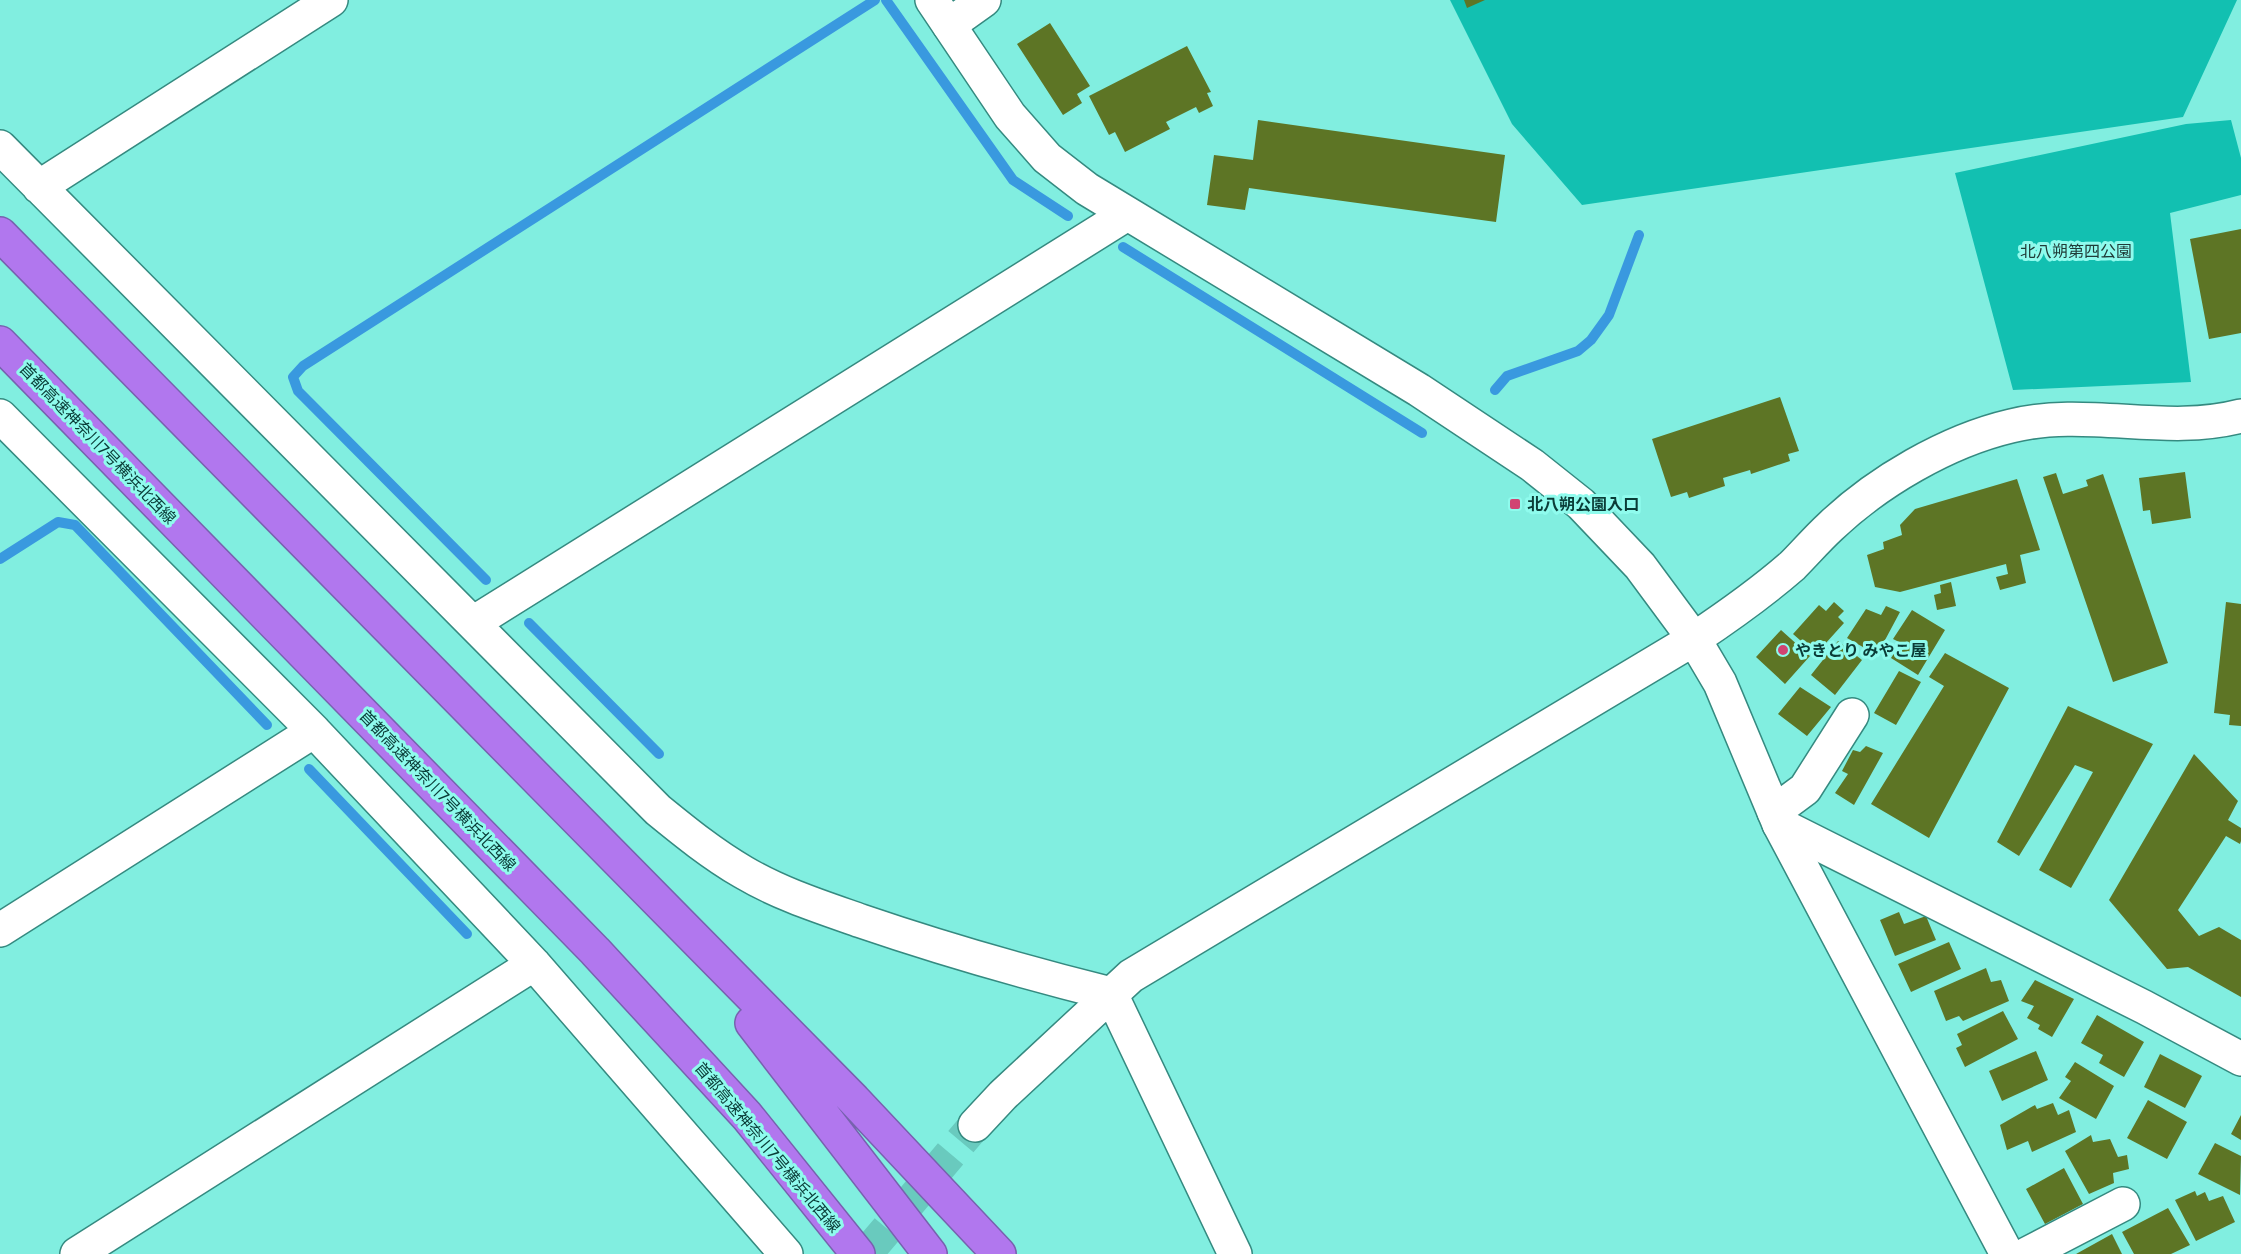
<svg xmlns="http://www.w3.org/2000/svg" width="2241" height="1254" viewBox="0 0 2241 1254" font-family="Rubik,'Noto Sans JP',sans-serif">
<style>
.green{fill:#12c0b1}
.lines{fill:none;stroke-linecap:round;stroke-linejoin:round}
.stream{stroke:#3999df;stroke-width:10}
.building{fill:#5d7525}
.tertiary-tunnel{stroke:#69cabe;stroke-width:33;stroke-dasharray:33 16;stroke-linecap:butt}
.minor-casing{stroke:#358a80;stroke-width:36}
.tertiary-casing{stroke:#358a80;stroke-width:36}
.motorway-casing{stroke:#7762ae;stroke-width:36}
.minor{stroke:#fff;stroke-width:33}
.tertiary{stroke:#fff;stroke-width:33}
.motorway{stroke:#b177ee;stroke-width:33}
.poi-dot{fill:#d14472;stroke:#8ffbed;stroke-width:2}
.labels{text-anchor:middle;stroke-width:6;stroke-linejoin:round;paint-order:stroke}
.park-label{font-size:16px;fill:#203b37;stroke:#8ffbed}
.street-label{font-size:16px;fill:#0a3c37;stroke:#8ffbed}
.poi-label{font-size:16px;font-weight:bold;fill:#0a3c37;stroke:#8ffbed;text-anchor:start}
</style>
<rect width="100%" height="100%" fill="#81eee0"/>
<path class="green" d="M1450,0H2237L2183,117L1582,205L1512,124Z
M2231,120L2241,158V195L2170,213L2191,382L2013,390L1955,173L2186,124Z"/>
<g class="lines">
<path class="stream" d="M886,0L1013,180L1068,216
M1123,247L1422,433
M1495,390L1507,376L1578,351L1591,340L1609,315L1639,235
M0,559L58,522L75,525L267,725
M486,580L298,391L293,377L303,366L875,0
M529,623L659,754
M309,769L467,934"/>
</g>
<path class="building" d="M1464,0H1485L1467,8Z
M1050,23L1090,86L1077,94L1082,103L1063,115L1017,44Z
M1187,46L1211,92L1207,93L1213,106L1199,113L1196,107L1166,122L1170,129L1125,152L1115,132L1109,135L1089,96Z
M1258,120L1505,155L1496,222L1249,188L1245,210L1207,205L1214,155L1253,160Z
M2241,229V333L2209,339L2190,239Z
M1780,397L1799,451L1788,454L1790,461L1751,474L1750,470L1723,478L1725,486L1689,498L1687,492L1671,497L1652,439Z
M2185,472L2191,518L2152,524L2150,510L2143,511L2139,478Z
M2056,473L2063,494L2088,486L2086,480L2103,474L2168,663L2113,682L2043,477Z
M2017,479L2040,550L2020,555L2026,583L2000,590L1996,577L2008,574L2006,564L1900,592L1875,587L1867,555L1884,549L1883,542L1902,535L1900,525L1915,509Z
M1951,582L1956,606L1937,610L1934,595L1941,593L1940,585Z
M1834,602L1844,611L1838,617L1844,623L1816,654L1793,634L1819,605L1826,611Z
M2226,602L2241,604V726L2229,725L2230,715L2214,713Z
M1886,606L1900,612L1877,655L1847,638L1866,609L1881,615Z
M1912,610L1945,630L1918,675L1891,658L1901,643L1893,639Z
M1781,630L1810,656L1785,684L1756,657Z
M1838,641L1862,660L1835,695L1811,675Z
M1945,653L2009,688L1929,838L1871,804L1944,686L1929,677Z
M1899,671L1921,682L1896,725L1874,713Z
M1800,687L1831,707L1807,736L1778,714Z
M2068,706L2153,744L2071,888L2039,870L2093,772L2075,765L2019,856L1997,842Z
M1866,746L1883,753L1854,805L1835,793L1848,774L1842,771L1853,750L1860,752Z
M2194,754L2238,801L2228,820L2241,828V841L2240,844L2226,836L2178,910L2199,936L2219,927L2241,940V997L2188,967L2167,969L2109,900Z
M1899,912L1904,924L1926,916L1936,940L1895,956L1880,920Z
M1949,942L1961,969L1911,992L1898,964Z
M1986,968L1991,982L2001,980L2009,1001L1963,1021L1959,1016L1946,1021L1934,991Z
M2035,980L2074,999L2052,1037L2038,1029L2040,1025L2027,1018L2034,1006L2021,1001Z
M2003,1011L2018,1039L1965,1067L1956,1048L1962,1045L1957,1034Z
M2097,1015L2144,1042L2124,1077L2099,1063L2103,1055L2081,1043Z
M2036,1051L2048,1080L2002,1101L1989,1071Z
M2160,1054L2202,1076L2185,1108L2144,1087Z
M2075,1062L2114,1086L2096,1119L2059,1098L2071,1081L2065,1077Z
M2148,1100L2187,1122L2167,1159L2127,1138Z
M2053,1103L2058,1115L2069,1110L2076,1132L2032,1152L2028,1141L2007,1150L2000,1125L2035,1105L2037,1109Z
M2241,1115V1140L2231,1134Z
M2091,1135L2093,1142L2110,1139L2118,1157L2127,1155L2129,1169L2113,1173L2114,1183L2089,1194L2065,1151Z
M2215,1143L2241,1156L2240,1195L2198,1174Z
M2064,1168L2083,1204L2045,1224L2026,1189Z
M2195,1191L2197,1196L2205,1192L2209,1201L2223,1196L2235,1222L2196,1241L2175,1200Z
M2168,1208L2190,1245L2171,1254H2134L2122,1232Z
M2112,1234L2122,1254H2076Z"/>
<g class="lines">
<path class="tertiary-tunnel" d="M866,1254L975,1125"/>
<defs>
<path id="minor" d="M949,25L984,0
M0,147L658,810C685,832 712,854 743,872C780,894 821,907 861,921C943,949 1027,973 1111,994
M39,187L331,0
M0,416L314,731L534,964L786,1254
M473,623L1127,214
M1774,812L1805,789L1852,715
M1779,824L2144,1007L2241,1059
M0,930L314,731
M77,1254L534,964
M2027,1254L2123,1204"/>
<path id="tertiary" d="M932,0L1010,116L1047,158L1087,189L1419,390L1532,465L1581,504L1640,566L1694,639L1720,683L1779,824L2007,1254
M1111,994L1235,1254
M975,1125L1003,1095L1131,976L1694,639C1727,617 1761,593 1792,566C1805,553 1817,539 1830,527C1877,482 1947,441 2011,426C2087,407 2165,436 2241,416"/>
<path id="motorway" d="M0,234L854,1100L999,1254
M0,343L595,951L747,1116L858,1254
M752,1023L930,1254"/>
</defs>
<use href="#minor" class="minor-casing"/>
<use href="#tertiary" class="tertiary-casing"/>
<use href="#motorway" class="motorway-casing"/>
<use href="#minor" class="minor"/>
<use href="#tertiary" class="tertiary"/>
<use href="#motorway" class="motorway"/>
</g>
<g class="poi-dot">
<rect x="1509" y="498" width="12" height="12" rx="3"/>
<circle cx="1783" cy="650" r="6"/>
</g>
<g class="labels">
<g class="park-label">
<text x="2076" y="257">北八朔第四公園</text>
</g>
<g class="street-label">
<text transform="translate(98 443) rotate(46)" y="6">首都高速神奈川7号横浜北西線</text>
<text transform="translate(438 790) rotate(46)" y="6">首都高速神奈川7号横浜北西線</text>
<text transform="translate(768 1147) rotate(50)" y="6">首都高速神奈川7号横浜北西線</text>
</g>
<g class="poi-label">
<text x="1527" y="510">北八朔公園入口</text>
<text x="1795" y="656">やきとり みやこ屋</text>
</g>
</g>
</svg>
